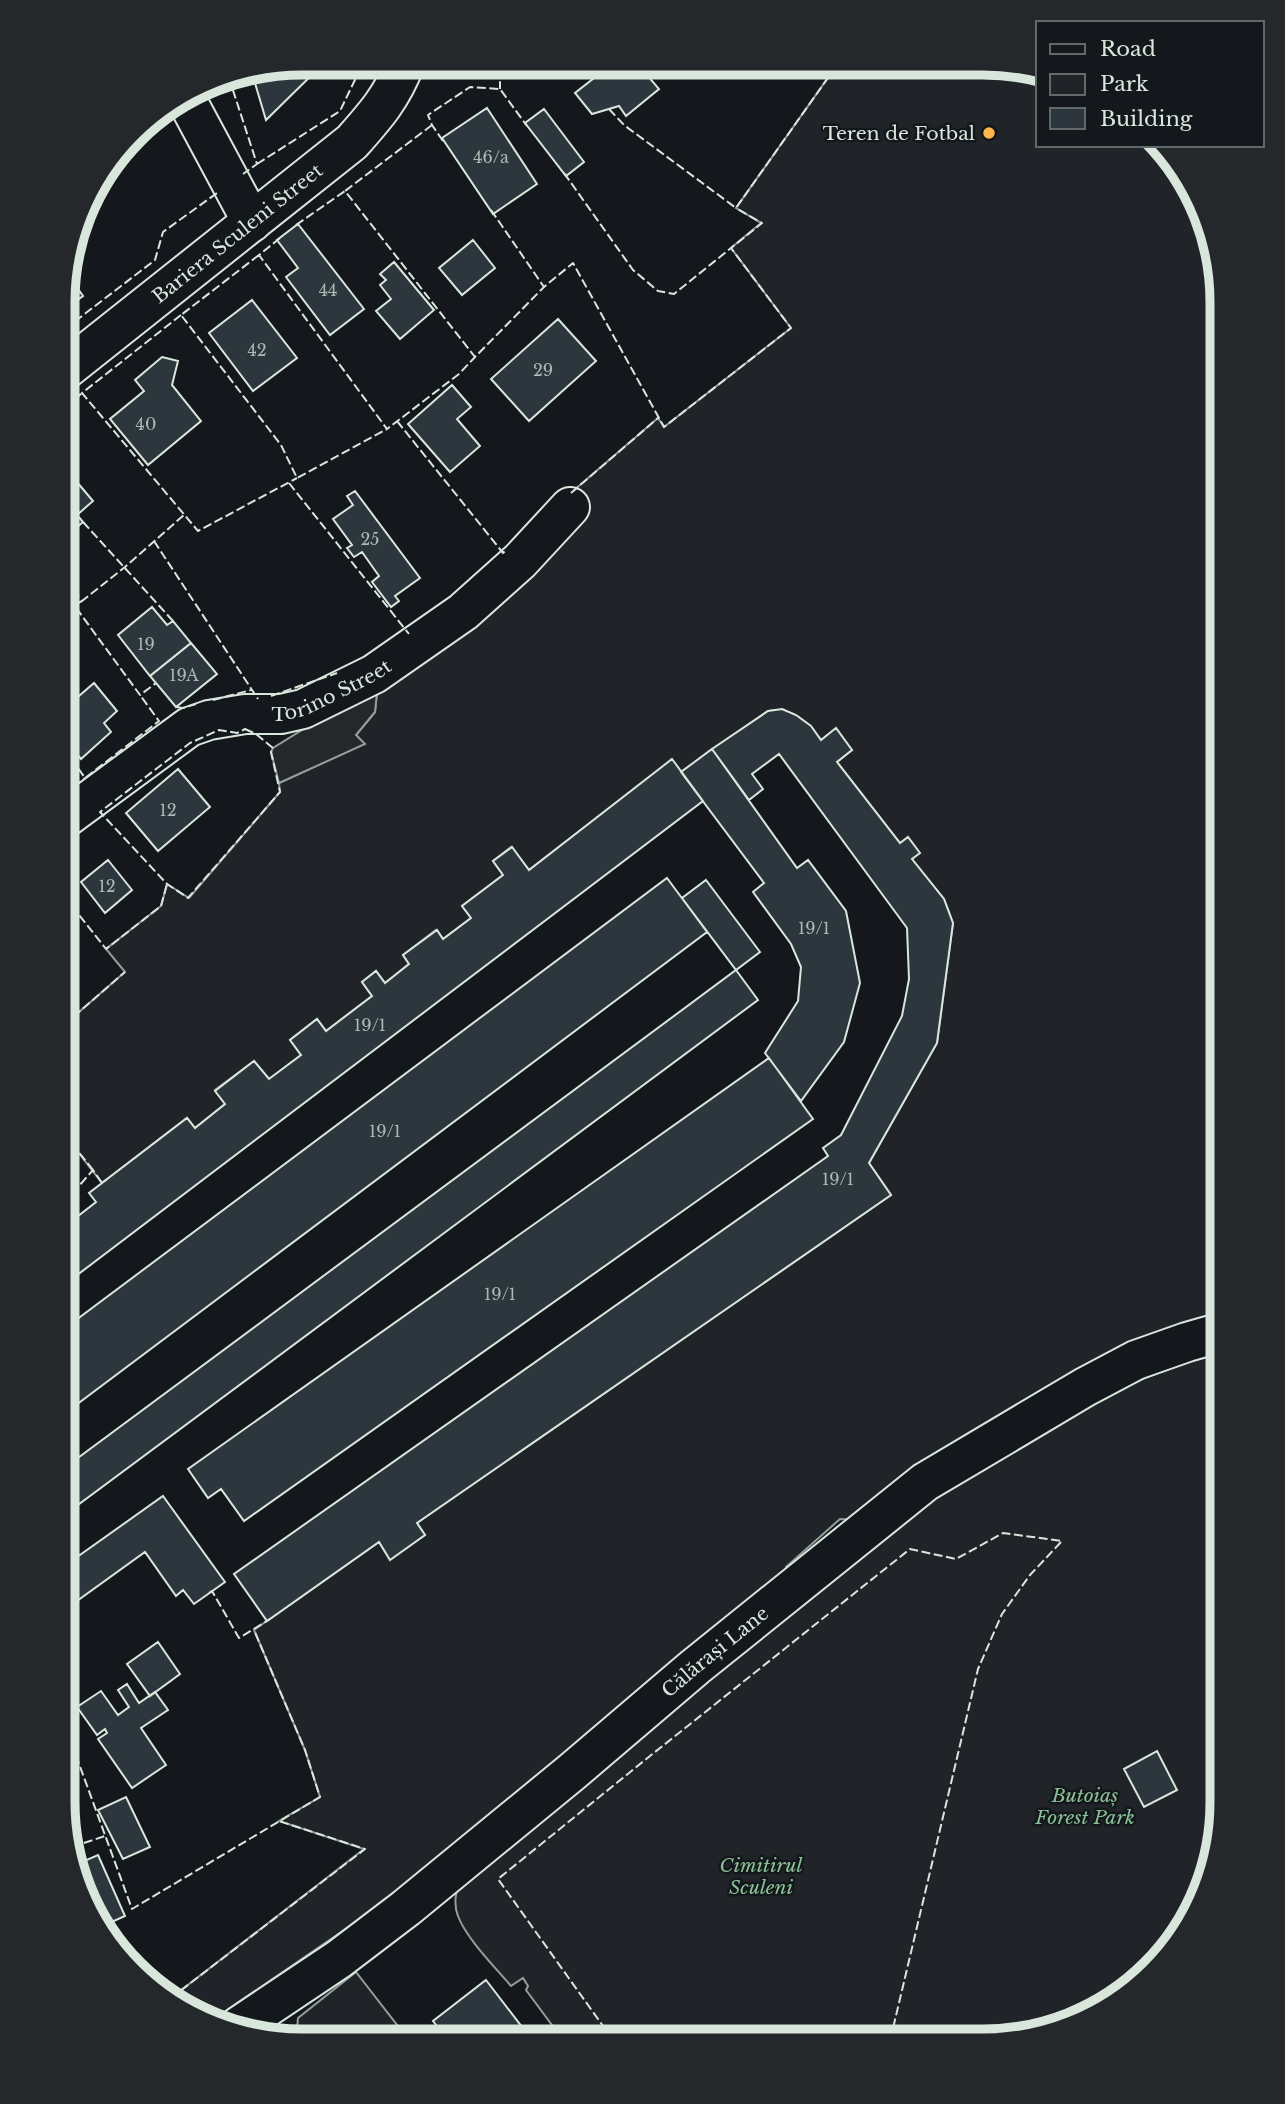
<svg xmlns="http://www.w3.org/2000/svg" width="1285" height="2104" viewBox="0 0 1285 2104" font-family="'Libre Baskerville',serif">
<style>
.green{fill:#202428;stroke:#939e99;stroke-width:2}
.parking{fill:#24282b;stroke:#939e99;stroke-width:2}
.building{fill:#2c363c;stroke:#d8e6dc;stroke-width:2}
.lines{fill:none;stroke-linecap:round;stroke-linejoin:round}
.minor-casing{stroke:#d8e6dc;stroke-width:42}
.major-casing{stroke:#d8e6dc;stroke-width:42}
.minor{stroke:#14181c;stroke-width:38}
.major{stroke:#14181c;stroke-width:38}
.fence{stroke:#d8e6dc;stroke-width:2;stroke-dasharray:9 3.5;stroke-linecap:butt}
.poi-dot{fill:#ffb74d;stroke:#14181c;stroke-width:2.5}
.labels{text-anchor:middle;stroke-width:5;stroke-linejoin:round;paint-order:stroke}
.number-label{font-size:16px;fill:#adbab4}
.poi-label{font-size:19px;fill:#d8e6dc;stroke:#14181c;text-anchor:end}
.street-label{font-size:19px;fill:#d8e6dc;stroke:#14181c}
.park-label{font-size:19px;font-style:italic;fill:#8ac095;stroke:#14181c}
.rim{fill:none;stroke:#d8e6dc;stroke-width:9}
</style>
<rect width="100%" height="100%" fill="#14181c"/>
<path class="green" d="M837,65H1014L1038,75V145H1154L1173,171L1217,277L1222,302V1314L1149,1335L983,1430L857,1520L840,1519L786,1567V1579L401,1891L217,2017L171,1998L364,1849L279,1821L320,1797L305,1750L254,1630L379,1542L390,1559L425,1535L417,1523L891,1195L869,1163L937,1043L953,923L944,899L912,859L919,853L900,843L837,762L852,750L836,729L821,740C807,721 793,707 768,711L681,772L672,760L529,870L511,847L493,861L503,875L462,906L471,918L443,939L436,930L403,955L409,964L385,983L376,971L362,982L372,996L326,1031L317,1019L290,1040L301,1055L269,1079L254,1061L215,1090L225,1104L195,1128L187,1118L102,1183L64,1134V1025L125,972L106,949L161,906L167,884L189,898L280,792L279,783L364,744L356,735L375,712L378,683L566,497L658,418L664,427L791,328L731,248L761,223L736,208Z
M1222,1352L1221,1818L1204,1893L1173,1947L1074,2023L983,2041L563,2040L526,1990L528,1986L523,1978L511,1986C495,1967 466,1938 458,1916C453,1904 456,1889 461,1878L940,1490L1114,1390L1194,1359Z
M356,1972L408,2039H296L298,2018Z"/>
<path class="parking" d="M1173,171L1204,211L1217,277Z
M378,683L375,712L356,735L365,744L279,783L271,752L273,748Z"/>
<path class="building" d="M302,63H324L266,120L252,73Z
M554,64H578L562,75Z
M612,64H661L647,75L659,89L626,116L619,106L592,114L575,93Z
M487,108L537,184L493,214L442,138Z
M544,109L584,162L566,176L525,123Z
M298,224L364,309L330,335L286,277L298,268L277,240Z
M473,240L495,268L462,295L439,268Z
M394,262L434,310L400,339L376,311L391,299L380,285L386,280L380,274Z
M69,276L83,296L65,309V279Z
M252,300L297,358L253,391L209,333Z
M558,319L596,361L529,421L491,379Z
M162,357L178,361L172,385L201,421L148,465L110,419L144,391L135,380Z
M452,385L471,407L457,419L480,446L450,472L408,424Z
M65,468L93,501L77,515L83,522L65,538Z
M355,491L420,578L395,596L399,601L391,607L372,582L379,576L362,552L354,557L347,548L352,545L333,519L353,505L347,496Z
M152,607L167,625L173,621L191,643L150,676L118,635Z
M191,643L217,674L176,707L150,676Z
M94,683L117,711L104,723L111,732L81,759L67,743L76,736L64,722V709Z
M782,709L796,715L811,726L821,740L836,728L852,750L837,762L900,843L908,837L920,853L912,859L944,899L953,923L937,1043L869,1163L891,1195L417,1523L425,1535L390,1560L379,1542L267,1621L234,1574L828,1156L823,1148L841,1135L902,1016L909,979L907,928L779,754L752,774L763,789L749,800L712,749L768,711Z
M712,749L797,868L808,860L846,911L860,983L844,1042L801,1101L765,1053L798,1001L801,967L791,944L753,892L764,883L681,772Z
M672,759L703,801L64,1285V1227L96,1202L89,1193L187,1118L195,1128L225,1104L215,1091L254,1061L269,1079L301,1055L290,1040L317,1019L326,1031L372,996L362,982L376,971L385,983L409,964L403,955L437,930L443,939L471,918L462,906L503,875L493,861L512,847L529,870Z
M178,769L210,807L158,851L126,813Z
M108,860L132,890L105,913L81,882Z
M667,878L707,932L64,1414V1329Z
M706,880L760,952L736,970L682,898Z
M736,970L758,1000L63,1516V1469Z
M769,1058L813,1119L244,1521L221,1489L208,1498L188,1469Z
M163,1496L225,1582L194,1604L183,1590L176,1596L145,1552L63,1611V1567Z
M158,1642L180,1674L150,1696L127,1664Z
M127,1684L139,1703L155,1692L168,1710L141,1728L166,1765L132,1788L98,1739L107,1733L105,1729L97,1735L77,1707L101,1691L118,1715L129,1707L118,1690Z
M1157,1751L1177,1790L1144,1807L1124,1769Z
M126,1797L150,1847L123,1859L98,1810Z
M98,1855L125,1916L105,1925L81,1893L75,1865Z
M486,1980L532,2040L447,2039L433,2021Z"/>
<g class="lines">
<defs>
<g id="minor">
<path d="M185,97L252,222"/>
<path id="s1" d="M64,819L189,727L209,720L245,714H281L303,709L374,674L463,612L520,561L570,507"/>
<path id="s2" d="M239,2026L339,1959L406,1908L573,1771L695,1667L925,1482L1085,1387L1136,1360L1187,1342L1222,1332"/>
</g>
<g id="major">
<path id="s3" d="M65,370L352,142C376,115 392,97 405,63"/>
</g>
</defs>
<use href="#minor" class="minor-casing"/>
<use href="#major" class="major-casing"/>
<use href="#minor" class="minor"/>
<use href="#major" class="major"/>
<path class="fence" d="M482,64L485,69L500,65V89
M229,78L257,164L243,174
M609,109L624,125L736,208L837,65
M432,125L345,191L475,357L544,287
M443,141L432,125L428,115L470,87L500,89L527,126
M257,164L340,111L363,63
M564,173L633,270L658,291L674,294L731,248
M491,210L544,287L573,263L664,427L791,328L731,248L762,223L736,208
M296,225L345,191
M280,238L259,255L387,429L459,374L475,357
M259,255L181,315L281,445L297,478L387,429
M181,315L82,393L198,531L297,478
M65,329L155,260L163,232L217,193
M65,408L82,393
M397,421L503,553L505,551
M289,483L409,634
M571,493L658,418
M83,522L173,621
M154,541L258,699
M65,581L82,601L125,567L185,514
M82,601L74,605L140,695L156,683
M65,612L74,605
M271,696L337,673
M213,700L251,690
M176,707L183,708L196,704
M245,729L256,734L273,748L271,752L280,792L188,898L167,884L100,812L190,743L219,730L237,733Z
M64,748L85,778L159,721L140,695
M64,795L85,778
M64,896L106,949L161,906L167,884
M64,1025L125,972
M64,1134L93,1170
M64,1203L93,1170L102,1183L106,1180
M209,1593L212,1591L239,1638L270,1619
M63,1720L132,1909L320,1797L305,1750L254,1630
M72,1847L105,1836
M171,1998L365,1849L279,1821
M613,2040L498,1879L645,1760L910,1549L956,1559L1003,1533L1062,1541L1030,1575L1002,1614L978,1669L890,2041"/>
</g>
<circle class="poi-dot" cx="989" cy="133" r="7"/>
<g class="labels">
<g class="number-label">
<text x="491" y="163">46/a</text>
<text x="328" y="296">44</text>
<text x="257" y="356">42</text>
<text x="543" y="376">29</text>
<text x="146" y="430">40</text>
<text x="370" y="545">25</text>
<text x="146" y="650">19</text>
<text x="184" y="681">19A</text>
<text x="168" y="816">12</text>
<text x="107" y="892">12</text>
<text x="814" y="934">19/1</text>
<text x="370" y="1031">19/1</text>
<text x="385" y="1137">19/1</text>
<text x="838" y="1185">19/1</text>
<text x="500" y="1300">19/1</text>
</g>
<g class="poi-label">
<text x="975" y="140">Teren de Fotbal</text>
</g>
<g class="street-label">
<text dy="7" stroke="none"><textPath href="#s3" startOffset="220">Bariera Sculeni Street</textPath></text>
<text dy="7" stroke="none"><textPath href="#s1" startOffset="304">Torino Street</textPath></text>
<text dy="7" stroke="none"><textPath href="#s2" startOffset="606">Călărași Lane</textPath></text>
</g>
<g class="park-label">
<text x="1085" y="1802">Butoiaș<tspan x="1085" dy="22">Forest Park</tspan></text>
<text x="761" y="1872">Cimitirul<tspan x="761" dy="22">Sculeni</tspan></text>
</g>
</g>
<path d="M0 0H1285V2104H0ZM302 75H983A227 227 0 0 1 1210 302V1802A227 227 0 0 1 983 2029H302A227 227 0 0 1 75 1802V302A227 227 0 0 1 302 75Z" fill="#24282b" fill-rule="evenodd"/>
<path class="rim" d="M302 75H983A227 227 0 0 1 1210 302V1802A227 227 0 0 1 983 2029H302A227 227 0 0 1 75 1802V302A227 227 0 0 1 302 75Z"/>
<rect x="1036" y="21" width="228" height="126" fill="#14181c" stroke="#626a69" stroke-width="2"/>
<rect x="1050" y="44" width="35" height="10" fill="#14181c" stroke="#626a69" stroke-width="2"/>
<text x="1100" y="56" font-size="21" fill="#d8e6dc">Road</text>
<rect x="1050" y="74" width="35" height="21" fill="#202428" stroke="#626a69" stroke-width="2"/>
<text x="1100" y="91" font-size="21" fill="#d8e6dc">Park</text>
<rect x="1050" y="108" width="35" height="21" fill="#2c363c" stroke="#626a69" stroke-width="2"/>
<text x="1100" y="126" font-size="21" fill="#d8e6dc">Building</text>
</svg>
